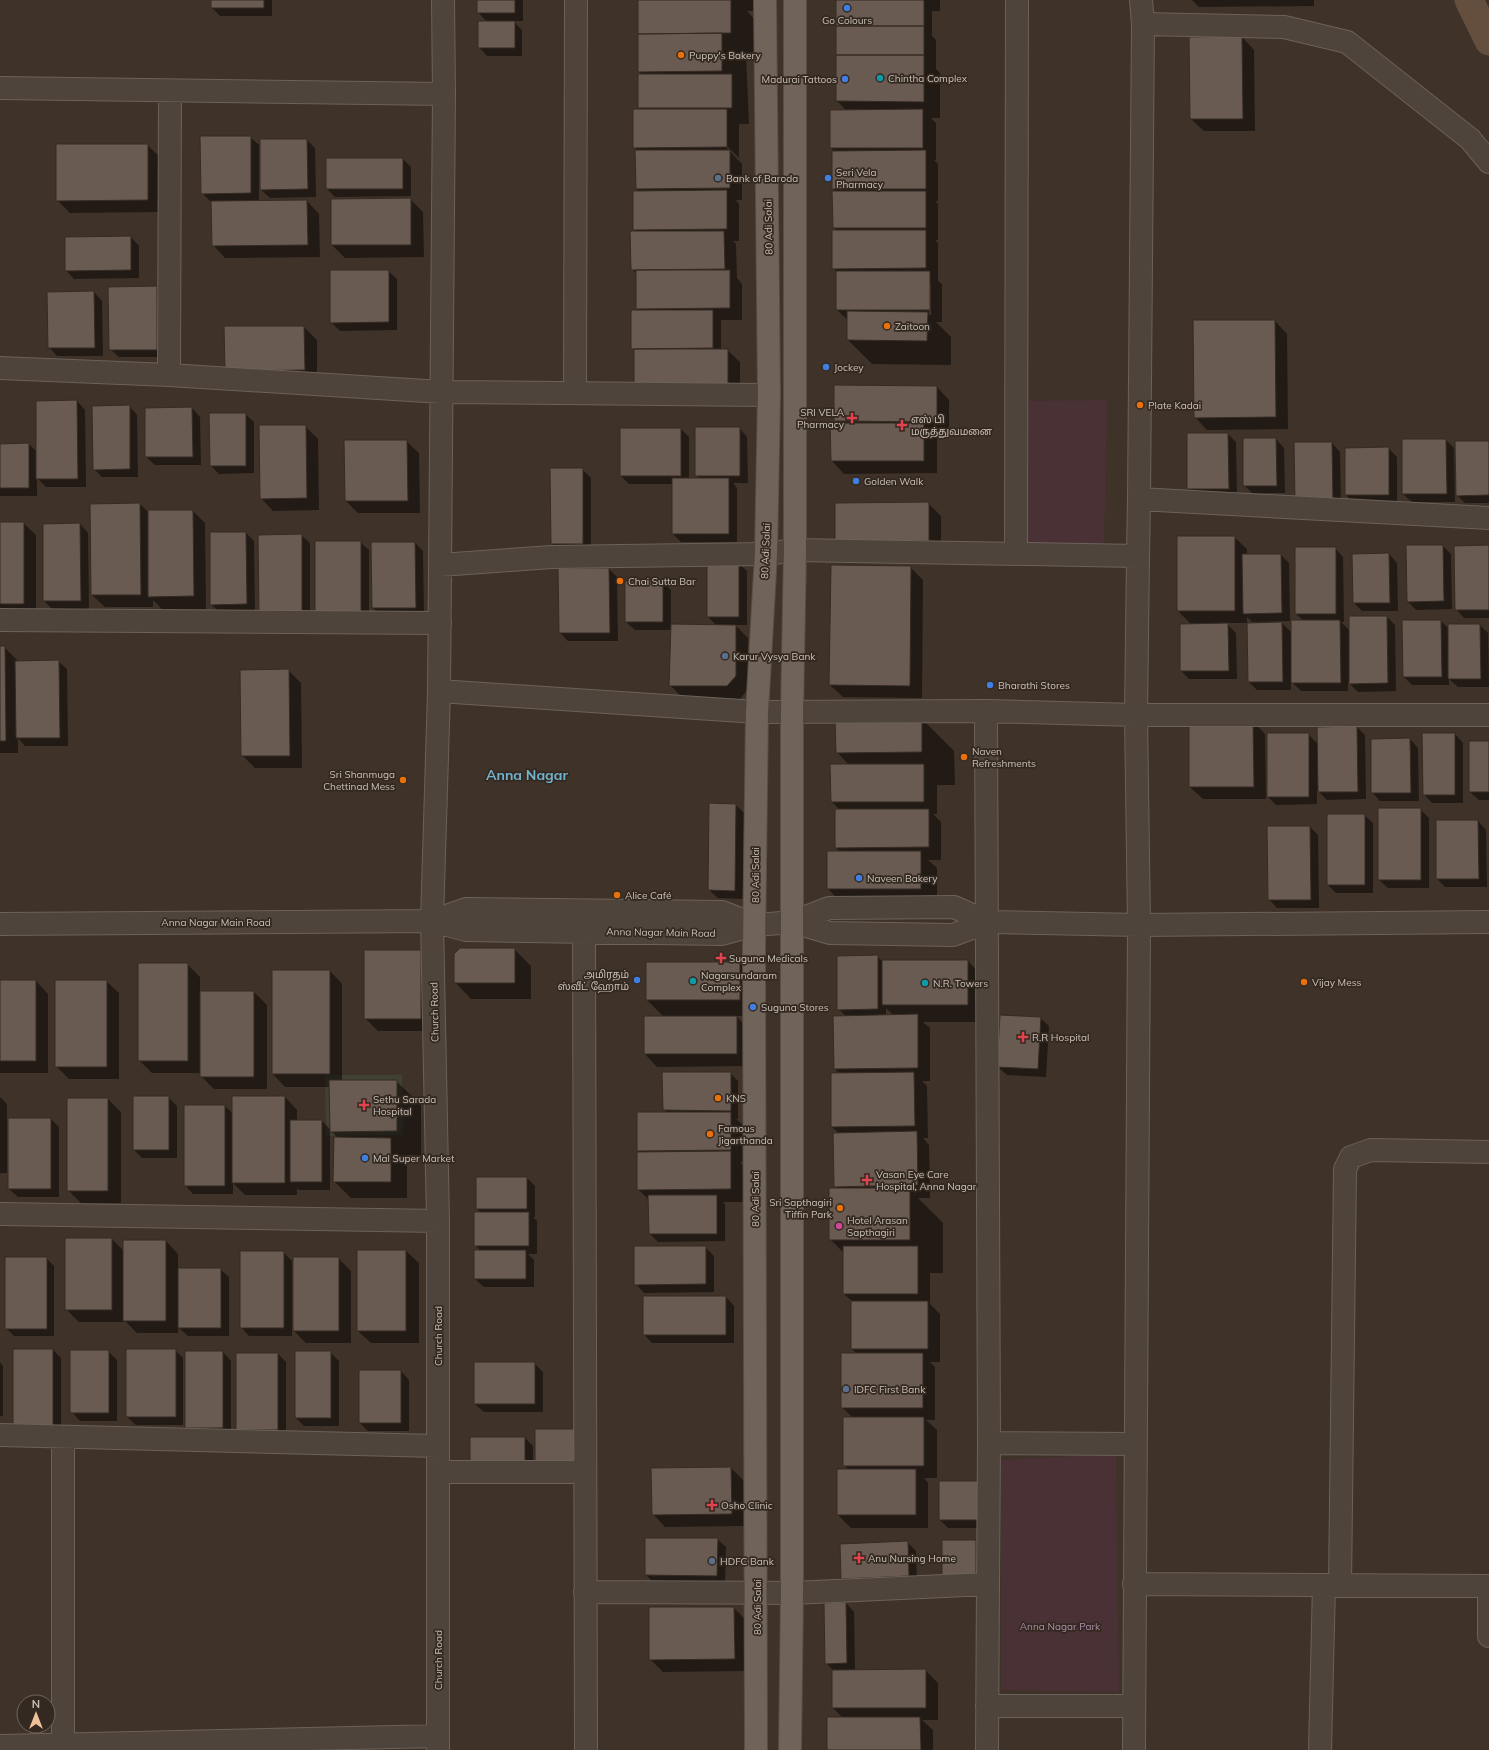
<svg xmlns="http://www.w3.org/2000/svg" width="1489" height="1750" viewBox="0 0 1489 1750" font-family="Mulish,'Noto Sans Tamil',sans-serif">
<style>
.medical{fill:#404034}
.green{fill:#493136}
.shadow{fill:#0007;fill-rule:evenodd}
.lines{fill:none;stroke-linecap:round;stroke-linejoin:round}
.canal{stroke:#644e3e;stroke-width:29}
.building{fill:#695b52;stroke:#362b23}
.minor-casing{stroke:#6c625a;stroke-width:24}
.major-casing{stroke:#584e46;stroke-width:24}
.minor{stroke:#4f443c;stroke-width:22}
.major{stroke:#6f635a;stroke-width:22}
.shop-dot{fill:#3f7fe0;stroke:#342921;stroke-width:1.5}
.food-dot{fill:#e8710a;stroke:#342921;stroke-width:1.5}
.culture-dot{fill:#0f9aa8;stroke:#342921;stroke-width:1.5}
.service-dot{fill:#5c6f8a;stroke:#342921;stroke-width:1.5}
.health-dot{fill:#e0444e;stroke:#342921;stroke-width:1.5}
.hotel-dot{fill:#d1479c;stroke:#342921;stroke-width:1.5}
.labels{text-anchor:middle;stroke-width:3.5;stroke-linejoin:round;paint-order:stroke}
.poi-label{font-size:10px;fill:#c9c1b9;stroke:#342921;text-anchor:start}
.street-label{font-size:10px;fill:#c9c1b9;stroke:#342921}
.park-label{font-size:10px;fill:#ad8eaa;stroke:#342921}
.district-label{font-size:14px;font-weight:bold;fill:#71b2cc;stroke:#342921}
</style>
<rect width="100%" height="100%" fill="#3f3228"/>
<path class="medical" d="M325,1075H402L403,1135L326,1136Z"/>
<path class="green" d="M1107,400L1104,547L1005,544L1006,401Z
M1116,1454L1119,1692L1001,1690V1460Z"/>
<path class="shadow" d="M212,0H272V16H220L212,8Z
M478,0H523V21H513L522,30V56H487L479,47L487,22L478,12Z
M639,0H755V11H747L755,20V56H746L749,124H739V158L724,143L723,144L742,164V200H736L739,204V241H733L736,244L737,278L742,284V320H721V350H727L740,362V399L635,351L632,348L640,311L637,308V274L632,269L637,232L634,229L640,192L637,189L638,151L634,147L641,110L639,108L642,75L639,71Z
M837,0H940V11H932V36L936,40V69L940,73V118H931L936,123V160H934L938,164V201H935L938,204V240H935L938,243V281L942,284V322H936L951,337V365L872,364L848,340V320L837,310V272L833,268L838,231L834,228L837,192L833,189L835,152L831,148L847,111L837,101ZM929,283H931V315H929Z
M1192,0H1314V6L1199,7Z
M1242,37L1254,50L1255,131H1204L1191,119Z
M250,137L259,145V202L307,201L319,214L320,257L225,258L213,245L212,201H210L202,193Z
M307,140L315,148L316,197L270,198L261,190Z
M147,145L160,157V212L70,213L57,200Z
M403,159L411,167V196L335,197L327,189Z
M410,199L423,212L424,257L345,258L332,245V200Z
M131,237L139,246V278L74,279L66,270Z
M388,271L397,279V330L340,331L331,322Z
M156,287L165,296V357H119L110,349Z
M94,292L102,301L103,356H57L49,347Z
M1275,321L1287,334L1288,429L1207,430L1195,417Z
M225,327H304L317,340V382L238,383Z
M937,387L949,400V434H934L937,436V473L844,474L832,461L838,424L835,421Z
M77,401L85,410L86,487H46L37,478V496H0V445L29,444L37,452Z
M129,406L137,415L138,477H102L94,469Z
M192,408L200,417L201,465H155L146,457Z
M245,414L254,422V473L219,474L211,466Z
M305,426L318,439L319,510L273,511L261,498Z
M739,428L747,437L748,483H733L737,488V542H681L673,534V484H629L621,476L681,429L689,437V479H701L696,475Z
M1228,434L1236,442L1237,497H1197L1188,489Z
M1244,439H1276L1284,448L1285,493H1252L1244,485Z
M1403,440H1446L1454,448L1455,502H1412L1403,494Z
M406,441L419,453L420,513H358L346,501Z
M1489,442V503H1465L1457,495Z
M1332,443L1340,452L1341,509H1304Z
M1388,448L1397,457V503H1354L1346,495Z
M582,469L591,478V552H560L552,543Z
M928,503L941,516V553H849Z
M140,504L149,513L193,511L205,523L206,609H162L153,600V607H105L92,595Z
M0,523H23L36,535V616L0,617Z
M80,524L88,533L89,609H52L44,601V525Z
M246,533L254,541L255,612L220,613L211,604Z
M301,535L310,543V620H268Z
M1234,537L1247,549V555H1281L1289,563L1290,621H1304L1296,614L1335,548L1343,557L1344,622H1341L1350,631L1387,617L1395,625L1396,691L1358,692L1348,682V691H1301L1291,681V690H1257L1249,682L1282,623L1292,633V621L1252,622L1247,617V623H1226L1236,633L1237,679H1189L1181,671V625H1192L1178,611Z
M360,542L369,550V622H325Z
M415,543L423,551L424,616H381L373,608Z
M1443,546L1451,554L1452,609L1416,610L1408,602Z
M1489,546V618H1464L1456,609Z
M1389,554L1397,563L1398,611H1362L1354,603Z
M738,563L747,571V625H735L748,638V689L740,699L683,698L670,685L671,630H635L626,622L662,582L671,590V625H716L708,617Z
M910,567L923,580L922,698L843,697L830,685Z
M609,569L617,577L618,641H568L560,633Z
M1441,621L1449,629L1480,625L1488,633L1489,687H1458L1449,679V685H1412L1404,677Z
M0,647H4L17,660V662L58,661L67,669L68,746H25L18,738V753H0Z
M288,670L301,683L302,768H255L242,755Z
M921,718L954,751L955,785H937V814H933L941,822V860H928L937,868V905L845,906L828,889L841,852L836,848L840,810L832,802L831,765H849L837,752Z
M1253,721L1265,734L1266,799H1203L1190,787Z
M1357,727L1365,735L1366,799L1327,800L1317,790V804L1276,805L1268,797L1308,734L1318,744Z
M1455,734L1463,743V803H1432L1424,794Z
M1410,739L1418,748L1419,801H1380L1372,792Z
M1470,742H1489V800H1479L1470,792Z
M736,805L744,813L743,899L718,898L709,890Z
M1420,809L1429,818V888H1388L1379,880Z
M1364,815L1373,823V893H1336L1328,885Z
M1437,821H1478L1486,830L1487,887H1445L1437,879Z
M1310,827L1318,835L1319,908H1277L1269,899Z
M514,949L531,966V999H471L455,982Z
M420,951L433,964V1031H378L365,1018Z
M877,956L882,961H968L984,978V1022H923L930,1028V1081H922L927,1086L928,1138H923L929,1145L930,1198H918L943,1223V1273H930V1304L940,1314V1362H930L935,1367V1420H926L937,1430V1478H924L928,1483V1528H851L838,1515V1470H849L844,1465L853,1418L842,1407L857,1354L852,1349V1301L844,1294V1253L830,1239L838,1189L835,1186L839,1133L832,1127L840,1074L835,1069L846,1016L838,1009ZM886,1008L894,1016H886Z
M739,963L756,979V1016H736L749,1029V1066L657,1067L645,1054L664,1017L647,1000Z
M187,964L200,977V992H254L267,1005V1089H214L201,1076V1073H152L139,1060Z
M330,971L342,984V1081H396L421,1105V1155H407V1198H351L334,1181L338,1138L330,1130V1190H299L297,1188V1195H245L233,1183V1194H193L185,1185L225,1106L233,1114L285,1097L297,1110V1121H322L331,1130L330,1087H285L273,1074Z
M0,981H36L48,994V1073H0Z
M106,981L119,993V1079H69L56,1066Z
M1040,1018L1049,1026L1046,1077L1007,1075L998,1067Z
M730,1073L738,1081V1119H736L743,1125V1162H740L743,1165V1202H723L725,1204V1241L658,1242L650,1234V1201L638,1189L640,1153L638,1150L667,1113L664,1109Z
M0,1097L7,1104V1173H0Z
M168,1097L177,1106V1158H142L134,1150Z
M108,1099L121,1112V1203H81L68,1190Z
M51,1119L59,1127V1197H18L9,1189Z
M527,1178L535,1186V1217H533L537,1221V1254H528L534,1260V1287H484L475,1279V1251H481L475,1245L481,1213L477,1209Z
M112,1239L124,1251L166,1241L178,1254V1269H220L229,1277V1336H188L178,1327V1333H137L124,1320V1322H79L66,1309Z
M705,1247L714,1256V1292L644,1293L636,1284Z
M406,1251L419,1263V1343H371L358,1331Z
M283,1252L292,1261V1336H249L241,1327Z
M46,1258L54,1266V1336H14L6,1328Z
M338,1258L351,1271V1343H306L294,1331Z
M726,1297L734,1306V1343H652L644,1334Z
M53,1350L61,1358V1434H22Z
M175,1350L183,1358V1425H136L127,1417Z
M108,1351L117,1360V1421H80L72,1412Z
M223,1352L231,1361V1436H195L186,1427Z
M330,1352L339,1361V1426H304L296,1418Z
M278,1354L286,1362V1438L237,1430Z
M0,1362L3,1366V1416H0Z
M475,1363H534L543,1372V1412H484L475,1404Z
M401,1371L409,1380V1431H368L360,1423Z
M525,1438L533,1446V1469H479Z
M731,1468L744,1481V1526L665,1527L653,1514Z
M940,1482L991,1528H948L940,1520Z
M646,1539H717L726,1547L725,1584L654,1583L646,1575Z
M976,1541L984,1550V1590H951Z
M907,1542L916,1551L917,1584L850,1587L842,1578Z
M846,1603L854,1612L855,1670H925L938,1683V1720H922L933,1730V1750H828L843,1718L833,1708V1670L826,1663Z
M734,1608L746,1620L747,1671L663,1672L650,1659Z"/>
<g class="lines">
<path class="canal" d="M1469,0L1489,41"/>
</g>
<path class="building" d="M211,0H264V8H211Z
M477,0H515V13H477Z
M638,0H731V33L638,34Z
M836,0H924V26H836Z
M478,21H515V48H478Z
M836,26H924V55H836Z
M722,33V71L638,72V34Z
M1242,36L1243,119H1190L1189,37Z
M836,55H924V102L836,101Z
M638,74H732V108H638Z
M633,109H727V147L633,148Z
M923,109V148H830V110Z
M200,136H251V193L201,194Z
M260,139H307L308,189L260,190Z
M56,144H148V200L56,201Z
M635,150H730V188L636,189Z
M926,150V189H832V151Z
M326,158H403V189H326Z
M727,190V229L633,230V191Z
M832,191H926V228H833Z
M411,198V245H331V199Z
M307,200L308,245L212,246L211,201Z
M832,230H926V268L832,269Z
M630,231H724L725,269L631,270Z
M131,236V270L65,271V237Z
M330,270H389V322L330,323Z
M636,270H730V308L636,309Z
M836,271H930V310H836Z
M157,286V350H109L108,287Z
M94,291L95,348H48L47,292Z
M631,310H713V348L631,349Z
M847,311L928,312L927,341L847,340Z
M1193,320H1275L1276,417L1194,418Z
M224,326H304L305,370L225,371Z
M634,349H728V387L634,388Z
M834,385L937,386V422L834,421Z
M77,400L78,479H36V401Z
M130,405V469L93,470L92,406Z
M192,407L193,457H145V408Z
M209,413H246V466H210Z
M830,423H924V461H831Z
M259,425H306L307,498L260,499Z
M695,427H740V476H695Z
M620,428H681V476H620Z
M1187,433H1228L1229,489H1187Z
M1243,438H1276L1277,486H1243Z
M1402,439H1446L1447,494H1402Z
M344,440H407L408,501H345Z
M1455,441H1489V495L1456,496Z
M1294,442H1332L1333,501H1295Z
M29,443V488H0V444Z
M1389,447V495H1345V448Z
M550,468H583V544H551Z
M672,478H729V534H672Z
M929,502V541H835V503Z
M140,503L141,595H91L90,504Z
M148,510H193L194,596L148,597Z
M0,522H24V604H0Z
M80,523L81,601H43V524Z
M210,532H246L247,604L210,605Z
M302,534V612H259L258,535Z
M1177,536H1235V611H1177Z
M315,541H361V614H315Z
M371,542H415L416,608H372Z
M1406,545H1443L1444,601L1407,602Z
M1489,545V610H1455L1454,546Z
M1295,547H1336V614H1295Z
M1389,553L1390,603H1353L1352,554Z
M1242,554H1281L1282,613L1243,614Z
M707,562H739V617H707Z
M831,565L911,566L910,686L829,685Z
M558,568H609L610,633H559Z
M625,581H663V622H625Z
M1349,616H1387L1388,683L1349,684Z
M1291,620H1340L1341,683H1291Z
M1402,620H1441L1442,677H1403Z
M1282,622L1283,682H1248L1247,623Z
M1228,623L1229,671H1180V624Z
M671,624L736,625V676L727,686H669Z
M1448,624H1480L1481,679H1448Z
M0,646H5L6,741H0Z
M59,660L60,738H16L15,661Z
M289,669L290,756H241L240,670Z
M922,717V752L836,753L835,718Z
M1253,720L1254,787H1189V721Z
M1357,726L1358,792H1318L1317,727Z
M1267,733H1309V797H1267Z
M1422,733H1455V795H1423Z
M1410,738L1411,793H1371V739Z
M1469,741H1489V792H1469Z
M830,764H924V802H831Z
M709,803L736,804L735,891L708,890Z
M1378,808H1421V880H1378Z
M835,809H929V847L835,848Z
M1327,814H1365V885H1327Z
M1436,820H1478L1479,879H1436Z
M1267,826H1310L1311,900H1268Z
M827,851H921V889H827Z
M460,948H515V983H454V954Z
M364,950H421V1019H364Z
M878,955V1009L837,1010V956Z
M882,960H968V1005H882Z
M646,962H740V1000H646Z
M138,963H188V1061H138Z
M272,970H330V1074H272Z
M0,980H36V1061H0Z
M55,980H107V1067H55Z
M200,991H254V1077H200Z
M918,1014V1068L834,1069L833,1016Z
M1000,1015L1041,1017L1038,1069L997,1067Z
M644,1016H737V1054H644Z
M662,1072H731V1111L663,1110Z
M914,1072L915,1126L831,1127V1073Z
M329,1080H397V1131L330,1132Z
M133,1096H169V1150H133Z
M232,1096H285V1183H232Z
M67,1098H108V1191H67Z
M184,1105H225V1186H184Z
M637,1112H731V1150L637,1151Z
M8,1118H51V1189H8Z
M290,1120H322V1182H290Z
M917,1131L918,1185L834,1187L833,1133Z
M334,1137L391,1138V1182H333Z
M731,1151V1189L637,1190V1152Z
M476,1177H527V1209H476Z
M829,1188H910V1240H829Z
M648,1195H717V1234H649Z
M474,1212H529V1246H474Z
M65,1238H112V1310H65Z
M123,1240H166V1321H123Z
M634,1246H706V1284L634,1285Z
M843,1246H918V1294H843Z
M357,1250H406V1331H357Z
M474,1250H526V1279H474Z
M240,1251H284V1328H240Z
M5,1257H47V1329H5Z
M293,1257H339V1331H293Z
M178,1268H221V1328H178Z
M643,1296H726V1335H643Z
M851,1301H928V1349H851Z
M13,1349H53V1426H13Z
M126,1349H176V1417H126Z
M70,1350H109V1413H70Z
M185,1351H223V1428H185Z
M295,1351H331V1418H295Z
M236,1353H278V1430H236Z
M841,1353H923V1408H841Z
M474,1362H535V1404H474Z
M359,1370H401V1423H359Z
M843,1417H924V1466H843Z
M535,1429H578V1461H535Z
M470,1437H525V1461H470Z
M731,1467L732,1514L652,1515L651,1468Z
M837,1469H916V1515H837Z
M939,1481H983V1520H939Z
M645,1538H718L717,1576L645,1575Z
M942,1540H976V1582H942Z
M908,1541L909,1576L841,1579L840,1544Z
M846,1602L847,1663L825,1664L824,1603Z
M649,1607H734L735,1659L649,1660Z
M926,1669V1708H832V1670Z
M827,1717H920L921,1750H827Z"/>
<g class="lines">
<defs>
<path id="minor" d="M1141,0L1143,24L1284,27L1347,42L1470,139L1489,162
M0,88L444,94
M0,368L169,375L170,91
M169,375L442,392L769,395
M575,393L576,0
M1139,499L1143,24
M1016,553L1017,0
M1138,556L1136,715L1139,925L1489,922
M440,565L551,557L766,554L795,550L1138,556L1139,499L1489,518
M0,620L440,623
M439,691L757,712L986,711L1136,715H1489
M986,711L989,1443L988,1584
M432,921L466,909L722,912L755,925
M988,922L954,907L829,908L793,922L830,933L953,935L988,922L1139,925L1134,1750
M0,924L432,921L466,930L722,934L755,925L793,922
M584,931L586,1750
M0,1214L438,1221
M0,1435L438,1446
M63,1437V1746
M989,1443L1134,1444
M438,1472H585
M1134,1584L1489,1586
M1340,1585L1345,1169L1351,1157L1371,1150L1489,1152
M1489,1586V1636
M585,1592L792,1593L988,1584L987,1750
M987,1706H1134
M0,1746L438,1736
M438,1750V1221L432,921L439,691L444,94L443,0
M1320,1750L1324,1585"/>
<path id="major" d="M756,1750L754,948L757,712L766,554L769,395L765,0
M790,1750L792,1593V713L795,550V0"/>
</defs>
<use href="#minor" class="minor-casing"/>
<use href="#major" class="major-casing"/>
<use href="#minor" class="minor"/>
<use href="#major" class="major"/>
</g>
<g class="shop-dot">
<circle cx="847" cy="8" r="4"/>
<circle cx="845" cy="79" r="4"/>
<circle cx="828" cy="178" r="4"/>
<circle cx="826" cy="367" r="4"/>
<circle cx="856" cy="481" r="4"/>
<circle cx="990" cy="685" r="4"/>
<circle cx="859" cy="878" r="4"/>
<circle cx="637" cy="980" r="4"/>
<circle cx="753" cy="1007" r="4"/>
<circle cx="365" cy="1158" r="4"/>
</g>
<g class="food-dot">
<circle cx="681" cy="55" r="4"/>
<circle cx="887" cy="326" r="4"/>
<circle cx="1140" cy="405" r="4"/>
<circle cx="620" cy="581" r="4"/>
<circle cx="964" cy="757" r="4"/>
<circle cx="403" cy="780" r="4"/>
<circle cx="617" cy="895" r="4"/>
<circle cx="1304" cy="982" r="4"/>
<circle cx="718" cy="1098" r="4"/>
<circle cx="710" cy="1134" r="4"/>
<circle cx="840" cy="1208" r="4"/>
</g>
<g class="culture-dot">
<circle cx="880" cy="78" r="4"/>
<circle cx="693" cy="981" r="4"/>
<circle cx="925" cy="983" r="4"/>
</g>
<g class="service-dot">
<circle cx="718" cy="178" r="4"/>
<circle cx="725" cy="656" r="4"/>
<circle cx="846" cy="1389" r="4"/>
<circle cx="712" cy="1561" r="4"/>
</g>
<g class="health-dot">
<path d="M850 412h4v4h4v4h-4v4h-4v-4h-4v-4h4z"/>
<path d="M900 419h4v4h4v4h-4v4h-4v-4h-4v-4h4z"/>
<path d="M719 952h4v4h4v4h-4v4h-4v-4h-4v-4h4z"/>
<path d="M1021 1031h4v4h4v4h-4v4h-4v-4h-4v-4h4z"/>
<path d="M362 1099h4v4h4v4h-4v4h-4v-4h-4v-4h4z"/>
<path d="M865 1174h4v4h4v4h-4v4h-4v-4h-4v-4h4z"/>
<path d="M710 1499h4v4h4v4h-4v4h-4v-4h-4v-4h4z"/>
<path d="M857 1552h4v4h4v4h-4v4h-4v-4h-4v-4h4z"/>
</g>
<circle class="hotel-dot" cx="839" cy="1226" r="4"/>
<g class="labels">
<g class="poi-label">
<text x="847" y="24" text-anchor="middle">Go Colours</text>
<text x="689" y="59">Puppy's Bakery</text>
<text x="888" y="82">Chintha Complex</text>
<text x="837" y="83" text-anchor="end">Madurai Tattoos</text>
<text x="836" y="176">Seri Vela<tspan x="836" dy="12">Pharmacy</tspan></text>
<text x="726" y="182">Bank of Baroda</text>
<text x="895" y="330">Zaitoon</text>
<text x="834" y="371">Jockey</text>
<text x="1148" y="409">Plate Kadai</text>
<text x="844" y="416" text-anchor="end">SRI VELA<tspan x="844" dy="12">Pharmacy</tspan></text>
<text x="911" y="423">எஸ் பி<tspan x="911" dy="12">மருத்துவமனை</tspan></text>
<text x="864" y="485">Golden Walk</text>
<text x="628" y="585">Chai Sutta Bar</text>
<text x="733" y="660">Karur Vysya Bank</text>
<text x="998" y="689">Bharathi Stores</text>
<text x="972" y="755">Naven<tspan x="972" dy="12">Refreshments</tspan></text>
<text x="395" y="778" text-anchor="end">Sri Shanmuga<tspan x="395" dy="12">Chettinad Mess</tspan></text>
<text x="867" y="882">Naveen Bakery</text>
<text x="625" y="899">Alice Café</text>
<text x="729" y="962">Suguna Medicals</text>
<text x="629" y="978" text-anchor="end">அமிரதம்<tspan x="629" dy="12">ஸ்வீட் ஹோம்</tspan></text>
<text x="701" y="979">Nagarsundaram<tspan x="701" dy="12">Complex</tspan></text>
<text x="1312" y="986">Vijay Mess</text>
<text x="933" y="987">N.R. Towers</text>
<text x="761" y="1011">Suguna Stores</text>
<text x="1032" y="1041">R.R Hospital</text>
<text x="726" y="1102">KNS</text>
<text x="373" y="1103">Sethu Sarada<tspan x="373" dy="12">Hospital</tspan></text>
<text x="718" y="1132">Famous<tspan x="718" dy="12">Jigarthanda</tspan></text>
<text x="373" y="1162">Mal Super Market</text>
<text x="876" y="1178">Vasan Eye Care<tspan x="876" dy="12">Hospital, Anna Nagar</tspan></text>
<text x="832" y="1206" text-anchor="end">Sri Sapthagiri<tspan x="832" dy="12">Tiffin Park</tspan></text>
<text x="847" y="1224">Hotel Arasan<tspan x="847" dy="12">Sapthagiri</tspan></text>
<text x="854" y="1393">IDFC First Bank</text>
<text x="721" y="1509">Osho Clinic</text>
<text x="868" y="1562">Anu Nursing Home</text>
<text x="720" y="1565">HDFC Bank</text>
</g>
<g class="street-label">
<text transform="translate(768 227) rotate(-91)" y="4">80 Adi Salai</text>
<text transform="translate(765 551) rotate(-88)" y="4">80 Adi Salai</text>
<text transform="translate(755 875) rotate(-90)" y="4">80 Adi Salai</text>
<text x="216" y="926">Anna Nagar Main Road</text>
<text transform="translate(661 932) rotate(1)" y="4">Anna Nagar Main Road</text>
<text transform="translate(434 1012) rotate(-91)" y="4">Church Road</text>
<text transform="translate(755 1199) rotate(-90)" y="4">80 Adi Salai</text>
<text transform="translate(438 1336) rotate(-90)" y="4">Church Road</text>
<text transform="translate(757 1607) rotate(-90)" y="4">80 Adi Salai</text>
<text transform="translate(438 1660) rotate(-90)" y="4">Church Road</text>
</g>
<g class="park-label">
<text x="1060" y="1630">Anna Nagar Park</text>
</g>
<g class="district-label">
<text x="527" y="780">Anna Nagar</text>
</g>
</g>
<g transform="translate(36 1714)"><circle r="19" fill="#342921" stroke="#70665e"/>
<path d="M0-3L7 15L0 10L-7 15Z" fill="#efc198"/>
<text y="-6" font-size="11" font-weight="bold" text-anchor="middle" fill="#c9c1b9">N</text>
</g>
</svg>
